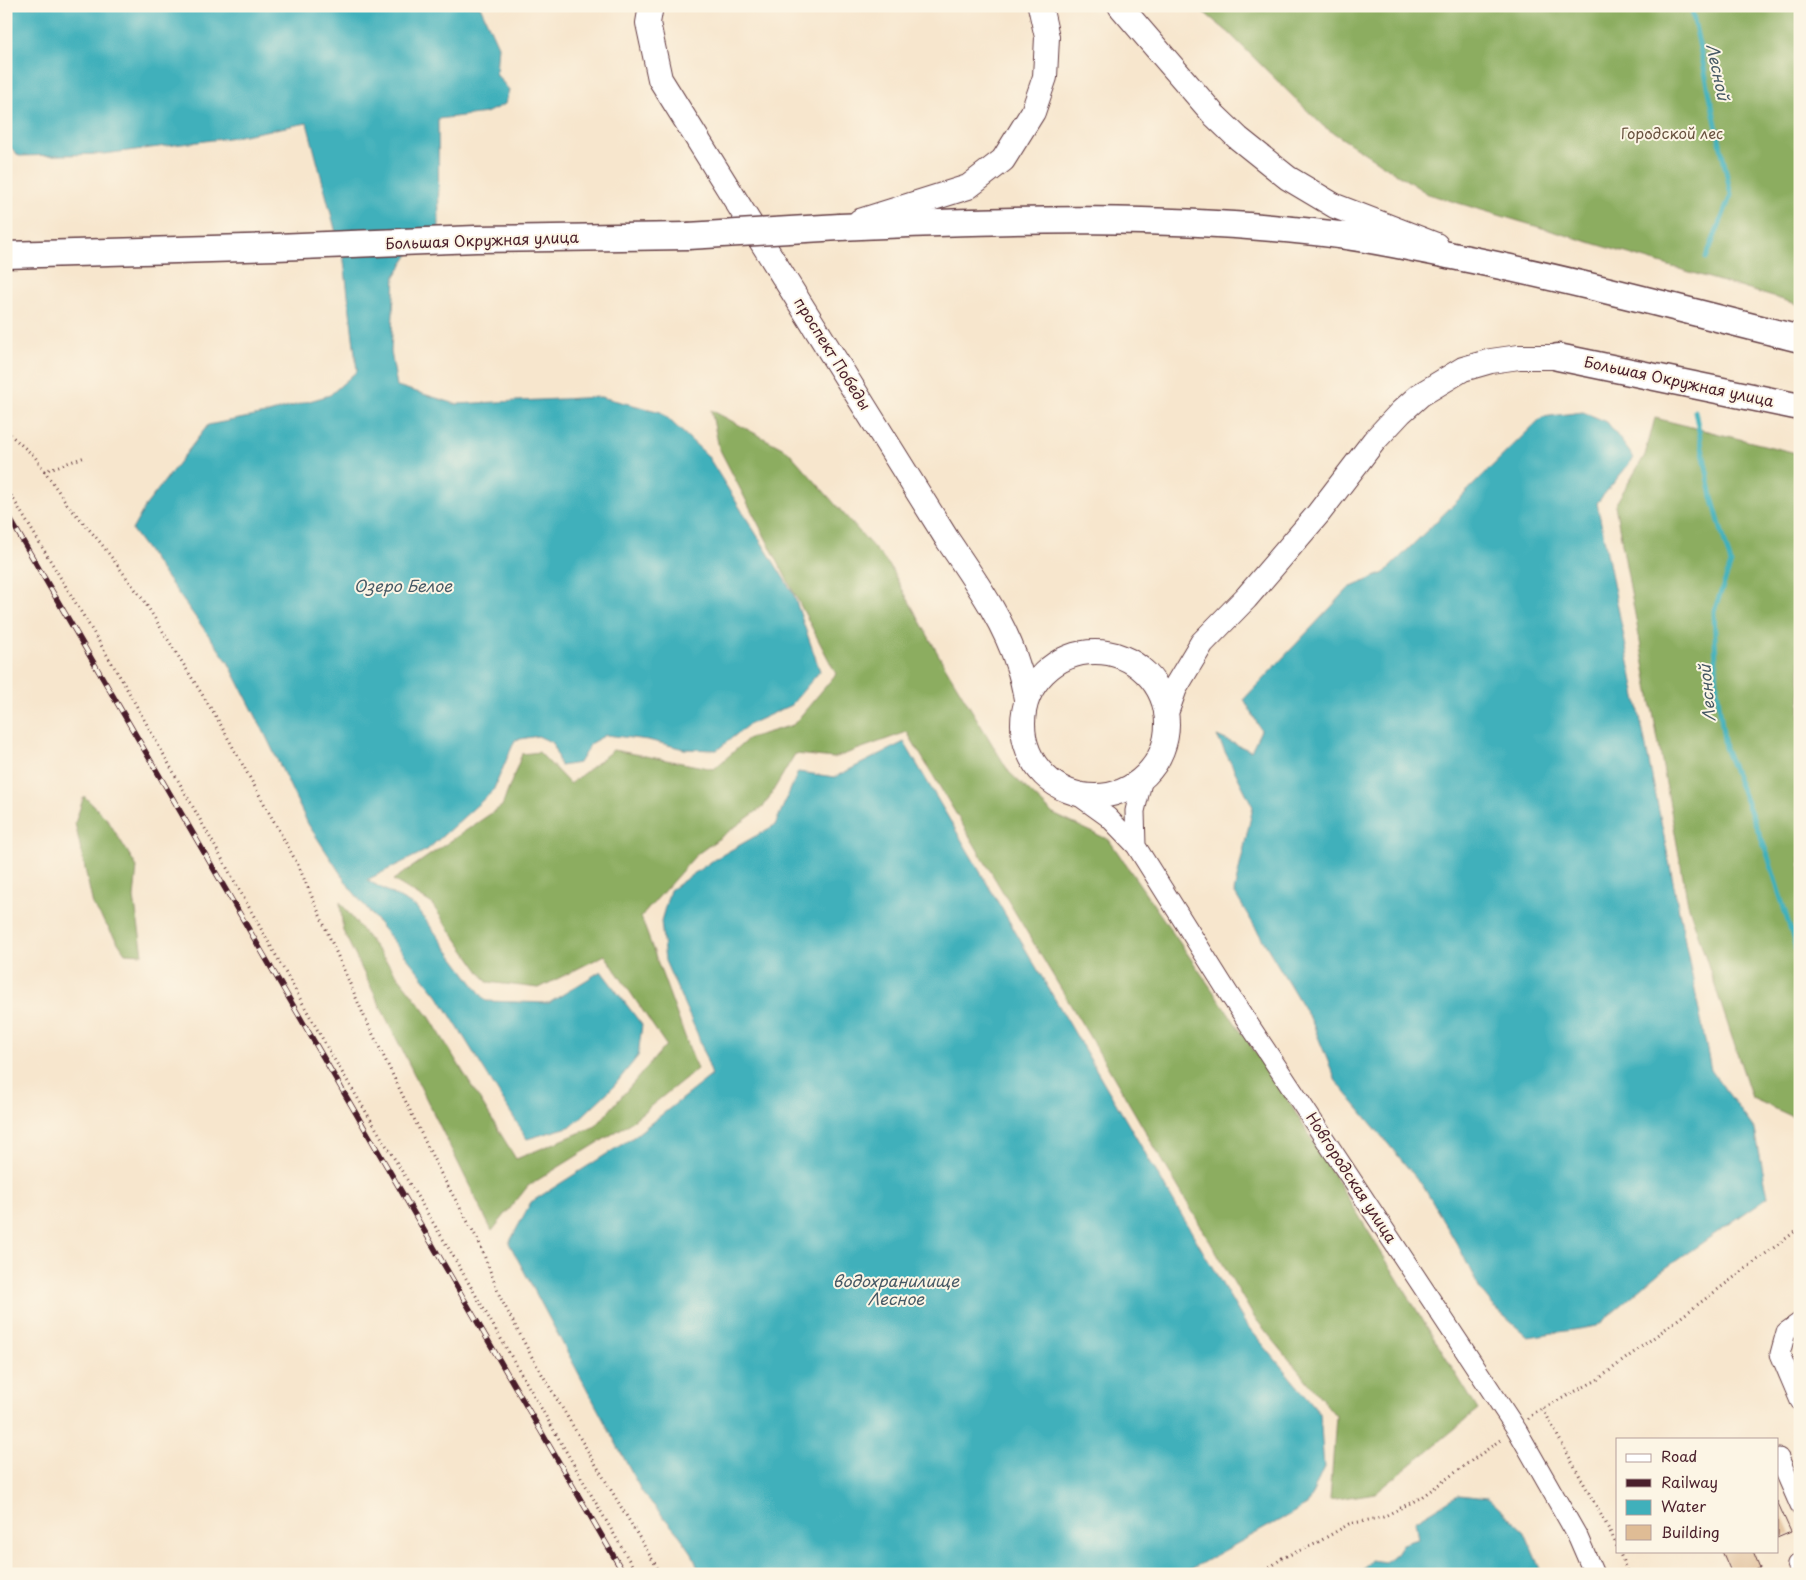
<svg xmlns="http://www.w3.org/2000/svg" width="1806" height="1580" viewBox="0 0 1806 1580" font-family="'Playpen Sans',sans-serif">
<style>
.forest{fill:#8cad61;stroke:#6b6646}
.water{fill:#40b0bb;stroke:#456873}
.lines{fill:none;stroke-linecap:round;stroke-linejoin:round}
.stream{stroke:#40b0bb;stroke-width:5}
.building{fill:#dfbc95}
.minor-casing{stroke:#643d43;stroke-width:21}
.major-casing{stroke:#643d43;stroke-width:26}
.highway-casing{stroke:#643d43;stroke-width:29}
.path{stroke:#643d43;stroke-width:3;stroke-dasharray:1 4;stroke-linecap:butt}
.minor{stroke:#fff;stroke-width:19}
.major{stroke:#fff;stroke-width:24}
.highway{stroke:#fff;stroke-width:26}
.rail-casing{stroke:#4a1f2b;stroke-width:5.5}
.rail{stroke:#fcf5e5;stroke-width:4;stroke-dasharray:11;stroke-linecap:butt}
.highway-bridge-casing{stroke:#643d43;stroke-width:29;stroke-linecap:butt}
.highway-bridge{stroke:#fff;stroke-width:26}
.labels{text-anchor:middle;stroke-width:4;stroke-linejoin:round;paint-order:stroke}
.park-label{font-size:15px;fill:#69523f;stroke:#fcf5e5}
.street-label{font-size:15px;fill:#4a1f2b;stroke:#fcf5e5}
.water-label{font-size:16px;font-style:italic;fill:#465965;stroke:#fcf5e5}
</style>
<rect width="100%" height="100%" fill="#fcf5e5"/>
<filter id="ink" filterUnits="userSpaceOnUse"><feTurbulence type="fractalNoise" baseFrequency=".02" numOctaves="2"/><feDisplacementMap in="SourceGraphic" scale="10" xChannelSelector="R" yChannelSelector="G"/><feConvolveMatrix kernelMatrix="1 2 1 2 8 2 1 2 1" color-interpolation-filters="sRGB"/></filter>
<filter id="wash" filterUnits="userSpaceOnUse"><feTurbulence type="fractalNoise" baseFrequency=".0096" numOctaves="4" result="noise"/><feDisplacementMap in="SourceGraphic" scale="20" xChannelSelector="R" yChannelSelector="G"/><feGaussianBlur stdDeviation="1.12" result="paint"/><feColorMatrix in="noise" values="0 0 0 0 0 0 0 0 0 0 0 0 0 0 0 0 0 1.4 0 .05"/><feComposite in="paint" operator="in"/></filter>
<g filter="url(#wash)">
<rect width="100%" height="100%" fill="#f7e6cd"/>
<path class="forest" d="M1196,6H1800V305L1428,194L1323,126L1228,32Z
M711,410L788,451L889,565L942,661L1009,772L1053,814L1109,840L1284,1094L1478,1410L1376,1493L1330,1500L1336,1416L1254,1317L1109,1069L907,732L834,758L795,754L764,806L696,855L641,917L697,1069L627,1125L528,1186L492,1231L343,931L340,902L429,1016L516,1159L596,1126L666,1045L605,955L539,988L487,982L431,903L393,880L502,806L522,754L539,752L570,784L613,750L714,769L749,738L793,725L836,674L719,448Z
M1655,418L1800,454V1120L1752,1098L1688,904L1615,505L1645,455Z
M84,796L107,819L137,867L134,898L143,954L125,953L93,905L75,823Z"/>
<path class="water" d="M6,6H480L498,46L496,74L509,90L505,104L486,113L438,119L439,233L420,237L395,276L391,352L397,386L456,404L601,397L661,412L707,455L793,593L820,671L791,705L748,725L717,750L684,749L648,740L606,735L591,743L579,763L560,766L553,743L538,736L515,740L493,791L427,850L367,880L416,907L486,1001L549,1003L601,971L642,1025L638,1056L614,1086L572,1126L527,1139L439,997L350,888L308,824L263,730L228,662L132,530L146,505L208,425L265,414L330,395L357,371L342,244H339L307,123L228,138L104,154L19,156L6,143Z
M1583,412L1607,422L1634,458L1597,503L1711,1070L1755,1130L1768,1197L1660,1272L1597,1326L1528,1337L1496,1309L1480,1290L1461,1251L1423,1186L1336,1081L1312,1022L1234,892L1253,807L1217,736L1251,751L1261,730L1244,699L1349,588L1384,573L1542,417Z
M904,742L1245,1323L1320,1413L1324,1468L1307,1505L1182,1574H700L692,1553L680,1536L642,1492L509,1243L531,1202L632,1138L712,1075L697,1033L665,961L661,921L670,890L715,859L775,825L798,772L835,777Z
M1458,1495L1488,1498L1524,1531L1542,1574H1362L1363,1570L1371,1560L1385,1562L1396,1553L1402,1544L1418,1539L1415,1521Z"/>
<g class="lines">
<path class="stream" d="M1691,6L1731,195L1706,258
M1695,411L1712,497L1731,564L1714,611L1717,688L1725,748L1767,853L1797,951L1800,967"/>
</g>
<g id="blocks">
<path class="building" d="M1777,1501L1791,1532L1777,1538Z
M1722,1551H1753L1760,1568L1746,1574H1732Z"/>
</g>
</g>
<g filter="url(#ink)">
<use href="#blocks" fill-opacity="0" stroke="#643d43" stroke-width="1"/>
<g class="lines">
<defs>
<path id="minor" d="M1076,794L1108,817L1136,846L1229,994L1517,1430L1578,1537L1594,1574
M1136,846L1135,811L1143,778
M1800,1322L1786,1332L1780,1354L1800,1401
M1779,1458L1800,1506
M1800,1563L1797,1564L1800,1572"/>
<path id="major" d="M651,6L648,23L660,79L947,539C973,578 1004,620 1018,666C1022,677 1024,688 1026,699
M1120,6L1214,115L1238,138L1288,178L1335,206L1436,245
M860,221L968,187L1003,160L1033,112L1045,77L1047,37L1040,6
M1023 724a72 72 0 1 1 144 0a72 72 0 1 1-144 0Z
M1166,713L1175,688L1202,643L1246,598L1318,514L1374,441L1401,412L1420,395L1463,369L1491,361L1519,357H1558"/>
<path id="highway" d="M840,227C1008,219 1179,214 1347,236C1382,241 1418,249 1453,256C1569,279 1684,310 1800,339
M6,255L276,247L476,239L688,236
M1558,357L1800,407"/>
</defs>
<use href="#minor" class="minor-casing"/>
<use href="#major" class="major-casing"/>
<use href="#highway" class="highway-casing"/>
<path class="path" d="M6,431L35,457L67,504L100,542L144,601L218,720L298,865L364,1016L440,1172L479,1242L500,1297L533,1359L661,1574
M44,471L85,457
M6,487L122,680L331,1054L449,1249L637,1574
M1543,1409L1612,1535L1617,1547
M1528,1419L1534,1413L1597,1380L1800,1228
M1619,1551L1628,1574
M1262,1574L1282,1558L1315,1544L1349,1524L1383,1517L1420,1498L1503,1438"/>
<use href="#minor" class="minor"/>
<use href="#major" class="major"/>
<use href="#highway" class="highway"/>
<defs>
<path id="rail" d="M6,512L624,1574"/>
</defs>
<use href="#rail" class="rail-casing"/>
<use href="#rail" class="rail"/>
<defs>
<path id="highway-bridge" d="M688,236L840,227"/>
</defs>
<use href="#highway-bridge" class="highway-bridge-casing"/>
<use href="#highway-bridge" class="highway-bridge"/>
</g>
</g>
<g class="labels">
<g class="park-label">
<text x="1672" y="139">Городской лес</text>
</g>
<g class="street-label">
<text transform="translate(482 241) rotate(-2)" y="5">Большая Окружная улица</text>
<text transform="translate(832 354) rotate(58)" y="5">проспект Победы</text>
<text transform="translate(1679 382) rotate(12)" y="5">Большая Окружная улица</text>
<text transform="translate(1351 1178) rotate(57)" y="5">Новгородская улица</text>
</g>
<g class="water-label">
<text transform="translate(1718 72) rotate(78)" y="6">Лесной</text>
<text x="403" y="592">Озеро Белое</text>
<text transform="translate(1707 693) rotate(-95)" y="6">Лесной</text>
<text x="896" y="1287">водохранилище<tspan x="896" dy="18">Лесное</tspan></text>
</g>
</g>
<rect width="1806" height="1580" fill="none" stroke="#fcf5e5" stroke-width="25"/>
<rect x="1616" y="1438" width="162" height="115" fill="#fcf5e5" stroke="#b59f9b"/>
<rect x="1626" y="1454" width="25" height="8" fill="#ffffff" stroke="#b59f9b"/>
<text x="1661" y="1462" font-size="15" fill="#4a1f2b">Road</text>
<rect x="1626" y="1479" width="25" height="8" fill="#4a1f2b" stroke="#b59f9b"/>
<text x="1661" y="1488" font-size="15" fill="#4a1f2b">Railway</text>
<rect x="1626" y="1500" width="25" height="15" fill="#40b0bb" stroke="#b59f9b"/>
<text x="1661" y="1512" font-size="15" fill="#4a1f2b">Water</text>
<rect x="1626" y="1525" width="25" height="15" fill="#dfbc95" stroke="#b59f9b"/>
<text x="1661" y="1538" font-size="15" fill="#4a1f2b">Building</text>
</svg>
